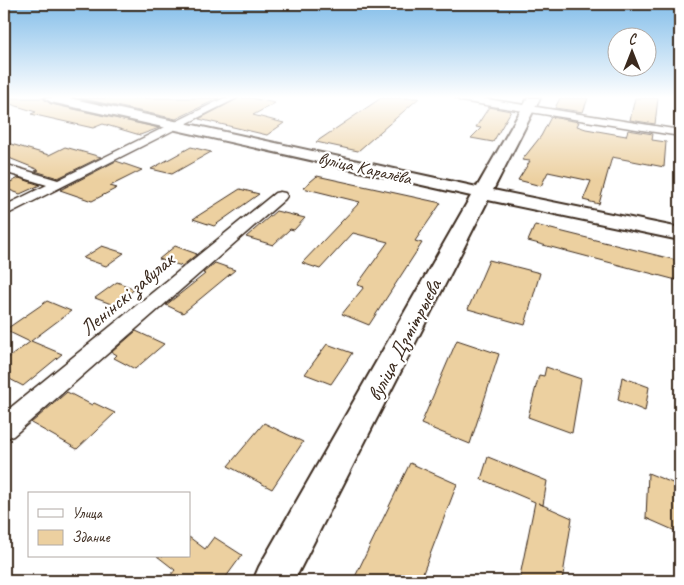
<svg xmlns="http://www.w3.org/2000/svg" width="684" height="585" viewBox="0 0 684 585" font-family="Caveat,sans-serif">
<style>
.building{fill:#ecd0a0;stroke:#3b2a1e}
.lines{fill:none;stroke-linecap:round;stroke-linejoin:round}
.minor-casing{stroke:#3b2a1e;stroke-width:3}
.tertiary-casing{stroke:#3b2a1e;stroke-width:4}
.minor{fill:#fff;fill-rule:evenodd}
.tertiary{fill:#fff;fill-rule:evenodd}
.labels{text-anchor:middle;stroke-width:4.5;stroke-linejoin:round;paint-order:stroke}
.far-street-label{font-size:18px;fill:#3b2a1e;stroke:#fff}
.street-label{font-size:21px;fill:#3b2a1e;stroke:#fff}
</style>
<rect width="100%" height="100%" fill="#fff"/>
<filter id="ink" filterUnits="userSpaceOnUse"><feTurbulence type="fractalNoise" baseFrequency=".02" numOctaves="2"/><feDisplacementMap in="SourceGraphic" scale="10" xChannelSelector="R" yChannelSelector="G"/><feConvolveMatrix kernelMatrix="1 2 1 2 8 2 1 2 1" color-interpolation-filters="sRGB"/></filter>
<g filter="url(#ink)">
<path class="building" d="M4,98H43L51,104L159,128L140,135L103,124L93,128L31,114L36,112L4,102Z
M79,98H219L176,119Z
M239,98H251L275,103L253,115L284,123L267,135L199,119Z
M381,98H419L358,151L316,142Z
M560,98H588L583,112L555,108Z
M635,98H658L655,124L630,120Z
M489,107L511,111L493,142L471,138L481,128L476,127Z
M551,117L579,122L577,126L586,129L626,136L628,130L653,134L652,140L666,142L664,167L612,157L599,204L583,200L591,181L548,172L541,186L518,180L530,161L522,160L541,136Z
M4,142L49,155L65,147L101,157L58,178L35,171L39,170L4,156Z
M191,147L211,152L172,174L151,169Z
M116,161L142,170L110,186L117,188L92,201L60,190Z
M317,176L441,203L415,241L422,243L369,325L342,314L364,287L357,285L388,242L353,233L320,269L302,263L360,202L303,188Z
M19,178L40,185L20,194L4,188V185Z
M240,189L259,194L214,226L193,219Z
M276,211L305,218L294,230L290,229L273,245L246,237Z
M535,225L680,261V281L528,241Z
M102,246L124,253L106,266L83,258Z
M175,246L197,254L182,266L159,259Z
M489,260L540,273L525,325L468,309Z
M215,263L235,270L183,313L166,305L205,274L203,273Z
M117,282L135,289L114,305L95,298Z
M47,301L71,311L31,341L62,354L23,386L4,376V361L30,342L5,330Z
M136,331L164,344L135,369L114,358L117,355L112,352Z
M457,340L499,354L470,444L421,424Z
M327,344L352,353L331,384L305,374Z
M546,367L581,379L572,433L528,417L539,375L544,376Z
M622,377L649,387L645,411L618,400Z
M67,392L92,405L94,403L115,413L77,449L31,423Z
M264,423L303,442L272,489L228,466Z
M488,457L547,481L543,505L538,503L572,518L562,581H519L535,502L481,479Z
M410,463L457,484L420,581H353Z
M648,473L680,486V533L646,518Z
M189,537L205,549L214,537L242,555L223,581H166L175,570L157,556H189Z"/>
<g class="lines">
<defs>
<path id="minor" d="M224,98H237L4,216V206L47,185L4,172V164L58,180Z
M456,98H481L680,130V136L461,101Z
M280,192L285,193L287,196L285,199L13,436L4,439V413L275,193Z"/>
<path id="tertiary" d="M45,98H69L477,187L528,98H540L493,190L680,228V240L488,200L294,581H253L259,567L471,196L51,102Z"/>
</defs>
<use href="#minor" class="minor-casing"/>
<use href="#tertiary" class="tertiary-casing"/>
<use href="#minor" class="minor"/>
<use href="#tertiary" class="tertiary"/>
</g>
</g>
<linearGradient id="sky" x2="0" y2="1"><stop stop-color="#82bde9"/><stop offset="0.54" stop-color="#fff"/><stop offset="1" stop-color="#fff" stop-opacity="0"/></linearGradient>
<rect width="684" height="180" fill="url(#sky)"/>
<g class="labels">
<g class="far-street-label">
<text transform="translate(365 168) rotate(13)" y="6">вуліца Каралёва</text>
</g>
<g class="street-label">
<text transform="translate(127 294) rotate(-40)" y="7">Ленінскі завулак</text>
<text transform="translate(404 340) rotate(-62)" y="7">вуліца Дзмітрыева</text>
</g>
</g>
<rect width="684" height="585" fill="none" stroke="#fff" stroke-width="20"/>
<rect x="10" y="10" width="664" height="565" fill="none" stroke="#3b2a1e" stroke-width="2" filter="url(#ink)"/>
<rect x="28" y="492" width="162" height="65" fill="#ffffff" stroke="#b1aaa5"/>
<rect x="38" y="509" width="25" height="8" fill="#ffffff" stroke="#b1aaa5"/>
<text x="72" y="518" font-size="15" fill="#3b2a1e">Улица</text>
<rect x="38" y="530" width="25" height="15" fill="#ecd0a0" stroke="#b1aaa5"/>
<text x="72" y="542" font-size="15" fill="#3b2a1e">Здание</text>
<g transform="translate(632 52)"><circle r="24" fill="#ffffff" stroke="#b1aaa5"/>
<path d="M0-4L9 19L0 12L-9 19Z" fill="#3b2a1e"/>
<text y="-8" font-size="14" font-weight="bold" text-anchor="middle" fill="#3b2a1e">С</text>
</g>
</svg>
